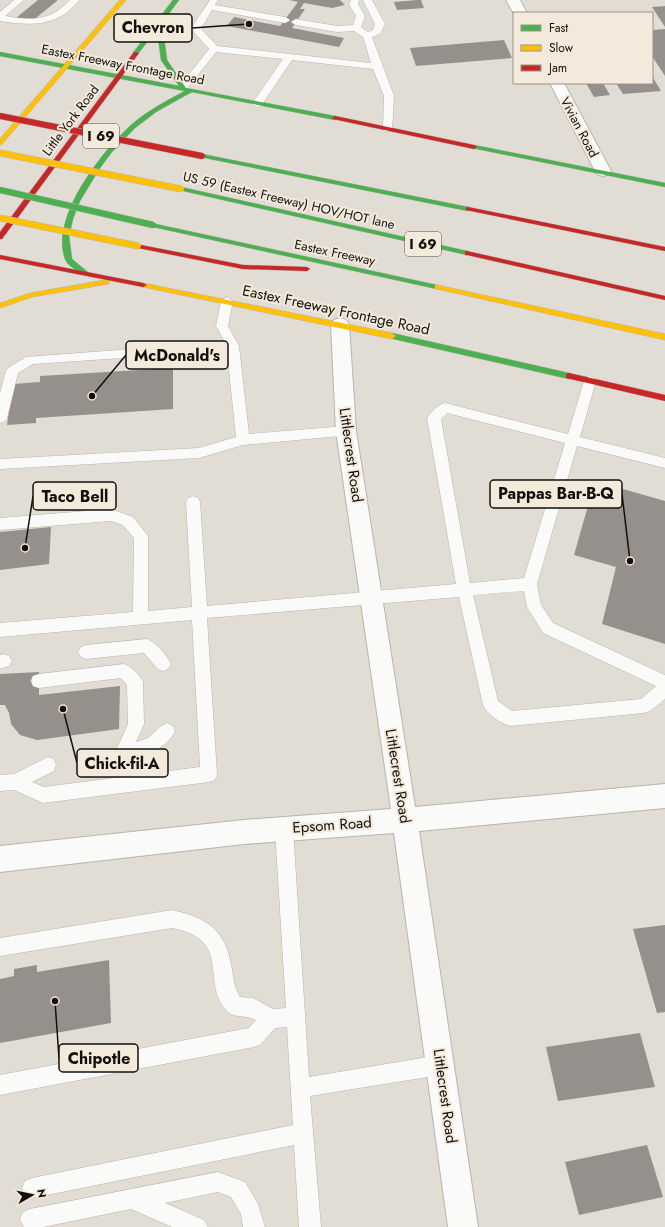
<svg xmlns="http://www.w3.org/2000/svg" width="665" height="1227" viewBox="0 0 665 1227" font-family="Jost,sans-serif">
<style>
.building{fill:#95908b}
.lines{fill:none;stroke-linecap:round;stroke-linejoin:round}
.lane-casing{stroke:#b8b4ae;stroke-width:1}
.street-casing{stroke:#b8b4ae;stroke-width:2}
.fast-casing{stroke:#b8b4ae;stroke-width:1}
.slow-casing{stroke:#b8b4ae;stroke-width:1}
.jam-casing{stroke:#b8b4ae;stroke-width:1}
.lane{fill:#fafaf9;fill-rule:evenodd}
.street{fill:#fafaf9;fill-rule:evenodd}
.fast{fill:#4caf50;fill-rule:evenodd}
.slow{fill:#ffc107;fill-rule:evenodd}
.jam{fill:#c62828;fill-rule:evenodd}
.fast-bridge-casing{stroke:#b8b4ae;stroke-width:7;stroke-linecap:butt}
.slow-bridge-casing{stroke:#b8b4ae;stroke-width:7;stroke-linecap:butt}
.jam-bridge-casing{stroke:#b8b4ae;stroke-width:7;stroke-linecap:butt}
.fast-bridge{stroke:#4caf50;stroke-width:6}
.slow-bridge{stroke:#ffc107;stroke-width:6}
.jam-bridge{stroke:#c62828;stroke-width:6}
.labels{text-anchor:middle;stroke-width:4;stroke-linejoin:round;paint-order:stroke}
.far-street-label{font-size:13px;fill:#13100c;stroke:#f3eadc}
.shield{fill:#f3eadc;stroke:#56514a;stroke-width:1}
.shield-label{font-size:14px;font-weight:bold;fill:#13100c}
.street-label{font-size:15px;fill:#13100c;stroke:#f3eadc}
.leader{fill:none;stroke:#13100c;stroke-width:1.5}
.callout-dot{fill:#13100c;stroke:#f3eadc;stroke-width:1.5}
.callout{fill:#f3eadc;stroke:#13100c;stroke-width:1.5}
.callout-label{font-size:16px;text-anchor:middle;font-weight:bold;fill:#13100c}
</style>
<rect width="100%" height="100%" fill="#e1dcd4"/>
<path class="building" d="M38,0H58L31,22L16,18Z
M289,0H340L345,5L332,8L304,3L300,9H305L292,28L344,38L339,47L227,26L234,17L280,26L298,2Z
M418,0H421L424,8L397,10L394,2Z
M665,6V27L652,7Z
M665,29V76L652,56V30Z
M504,40L512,58L416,66L410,48Z
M652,76L661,91L623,94L616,83H652Z
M586,83H603L610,95L594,97Z
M173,368V409L36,418V423L7,425L13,384L40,382V376Z
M595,481L665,501V644L602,624L616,567L574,555Z
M51,527L49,564L0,570V532Z
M39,672V695L120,686L119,729L37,740L20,735L11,724L9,713L5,705H0V674Z
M665,925V1012L657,1013L633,929Z
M109,960L111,1023L0,1043V979L14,976V969L37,965V972Z
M640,1033L655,1087L558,1101L546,1047Z
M647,1145L663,1197L579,1215L565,1162Z"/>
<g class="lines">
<defs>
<path id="lane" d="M14,0H24L5,16C33,21 50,21 70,0H79C59,27 30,26 0,21V12Z
M210,0H218L215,5L285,17L290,20L285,23L212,10L201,29L217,46L371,63L363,37L354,31L337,32L296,25L291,22L296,19L337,26L353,25L356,16L349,4L351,0H359L358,4L365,16L361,27L368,32L373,30L375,24L363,0H372L385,24L380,34L372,37L394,96L392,131H384L383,129L384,96L373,69L292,60L261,106L257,107L252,104L283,59L216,52L186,90H180L178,88L180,86L209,49L193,31L159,26L154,23L159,20L193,26Z
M227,297L233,301L228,326L239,346L249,434L346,426L351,427L353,431L351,435L243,445L199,458L0,469V459L199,448L236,437L227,351L33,364L18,373L7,418L5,421L0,423V393L6,371L8,368L26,357L225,342L216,326L221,301Z
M590,376L594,378L596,381L580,437L665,458V468L577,446L537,584L541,605L553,623L665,675V699L650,711L644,713L510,726C500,723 487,714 483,705L459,597L207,618L217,774L215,780L209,782L43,803L14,790L0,791V775L14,774L48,757L54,759L56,765L54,771L32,782L44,787L200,767L192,620L0,637V623L133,612L134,538L123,525L111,521L0,530V518L111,509L133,517L148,536V611L192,607L186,502L188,498L193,496L198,498L200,502L207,606L456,584L427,418C431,412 438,405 445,403L568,434L584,381L586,378ZM447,413L565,443L524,578L470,583L441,419ZM524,591L527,607L543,633L656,686L641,699L512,711L498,701L473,595Z
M147,639C156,643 167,655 171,664L168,669L163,671L158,669L144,653L86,659L81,657L78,652L81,647L86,645Z
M4,654L9,656L12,661L9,666L0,669V655Z
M124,664C132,667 139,674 143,682L144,724L136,742L148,738L161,726L167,723L173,726L175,731C166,751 141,756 122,763L116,760L114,755L128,724L127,685L121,678L39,688L33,686L31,681L33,676L39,674Z
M284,821L290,823L293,829L309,1077L440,1055L447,1058L450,1065L447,1072L440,1075L310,1096L321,1227H299L294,1145L32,1198L25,1195L22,1188L25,1181L32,1178L293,1125L287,1027L275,1028L261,1044L254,1047L0,1095V1075L249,1028L256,1020C248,1015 234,1018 228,1012C199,982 234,940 172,928L0,956V938L172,910C205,917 225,929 231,964C234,978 233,985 240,997L253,998L273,1009L286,1008L275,829L278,823Z
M218,1172L245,1182L258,1204L265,1227H243L241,1214L231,1197L218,1192L165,1203L204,1220L208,1227H172L131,1209L43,1227H24L20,1219L23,1212L30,1209Z"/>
<path id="street" d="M506,0H520L527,13L514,14Z
M550,83H564L611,171L609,174L603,176L597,174L595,171Z
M340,318L346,320L349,324L356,431L415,807L665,784V808L419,831L478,1227H448L394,833L244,844L0,872V846L244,820L391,809L336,431L331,324L334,320Z"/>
<path id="fast" d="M173,0H179L162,23L167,60L186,88L335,116L338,118L335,120L192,92L179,99L156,112L135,128L112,152L100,168L80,201L73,219L69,236L72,259L89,273L86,275H84C78,270 68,267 65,259C50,217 102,151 131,125C147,111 166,101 185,91L0,56V52L179,86L161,60L157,29L138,54L133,53Z
M474,145L665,183V187L472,148V146Z
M202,154L468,207L471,209L468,211L200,157V155Z
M181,187L467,251L470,253L467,255L179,190L178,189Z
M151,223L437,285L441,287L437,289L153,227L150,225Z
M392,333L569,373L573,376L569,379L389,338L388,336Z"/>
<path id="slow" d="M120,0H126L2,144L0,145V139Z
M106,280L110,282L108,284L32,297L0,308V303L31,293Z
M141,283H143L392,333L396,336L392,339L143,287L139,285Z
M435,285H437L665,334V340L437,289H435Z"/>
<path id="jam" d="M134,52L139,53L2,239H0V232Z
M335,116L474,145L477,147L474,149L333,119L332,118Z
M468,207L665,247V251L466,210V208Z
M136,244L243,265L307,267L310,269L307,271L243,269L138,248H136Z
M465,251H467L665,296V300L467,255H465Z
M0,255L143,283L147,285L143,287L0,259Z
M569,373L665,395V401L566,378V374Z"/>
</defs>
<use href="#lane" class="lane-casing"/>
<use href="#street" class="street-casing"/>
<use href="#fast" class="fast-casing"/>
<use href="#slow" class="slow-casing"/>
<use href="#jam" class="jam-casing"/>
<use href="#lane" class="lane"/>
<use href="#street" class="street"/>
<use href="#fast" class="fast"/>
<use href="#slow" class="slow"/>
<use href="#jam" class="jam"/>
<defs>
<path id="fast-bridge" d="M0,190L153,225"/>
<path id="slow-bridge" d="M0,153L181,189
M0,218L138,246"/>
<path id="jam-bridge" d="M0,116L202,156"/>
</defs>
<use href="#fast-bridge" class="fast-bridge-casing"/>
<use href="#slow-bridge" class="slow-bridge-casing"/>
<use href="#jam-bridge" class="jam-bridge-casing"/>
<use href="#fast-bridge" class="fast-bridge"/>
<use href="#slow-bridge" class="slow-bridge"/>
<use href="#jam-bridge" class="jam-bridge"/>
</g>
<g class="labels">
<g class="far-street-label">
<text transform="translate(123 64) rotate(11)" y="5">Eastex Freeway Frontage Road</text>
<text transform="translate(70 120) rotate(-53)" y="5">Little York Road</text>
<text transform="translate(580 127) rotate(62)" y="5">Vivian Road</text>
<text transform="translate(289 200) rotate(13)" y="5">US 59 (Eastex Freeway) HOV/HOT lane</text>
<text transform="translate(335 252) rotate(12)" y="5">Eastex Freeway</text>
</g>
<g class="shield">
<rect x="83" y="124" width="36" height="24" rx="3"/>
<rect x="405" y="232" width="36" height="24" rx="3"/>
</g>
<g class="shield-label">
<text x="101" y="141">I 69</text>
<text x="423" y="249">I 69</text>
</g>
<g class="street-label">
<text transform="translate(336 310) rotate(12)" y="5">Eastex Freeway Frontage Road</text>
<text transform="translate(351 455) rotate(82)" y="5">Littlecrest Road</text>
<text transform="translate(398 776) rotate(81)" y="5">Littlecrest Road</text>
<text transform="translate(332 825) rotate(-4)" y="5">Epsom Road</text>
<text transform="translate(445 1096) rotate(82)" y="5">Littlecrest Road</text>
</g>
</g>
<path class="leader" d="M249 24L192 28M92 396L126 355M630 561L622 494M25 548L33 496M63 709L77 763M55 1001L59 1058"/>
<g class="callout-dot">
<circle cx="249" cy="24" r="4"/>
<circle cx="92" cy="396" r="4"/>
<circle cx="630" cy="561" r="4"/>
<circle cx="25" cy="548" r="4"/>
<circle cx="63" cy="709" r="4"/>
<circle cx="55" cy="1001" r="4"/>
</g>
<g class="callout">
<rect x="114" y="14" width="78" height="28" rx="4"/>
<rect x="126" y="341" width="102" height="28" rx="4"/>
<rect x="490" y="480" width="132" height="28" rx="4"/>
<rect x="33" y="482" width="83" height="28" rx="4"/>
<rect x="77" y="749" width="91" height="28" rx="4"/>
<rect x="59" y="1044" width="79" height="28" rx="4"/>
</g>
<g class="callout-label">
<text x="153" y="33">Chevron</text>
<text x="177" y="361">McDonald's</text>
<text x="556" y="499">Pappas Bar-B-Q</text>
<text x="75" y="502">Taco Bell</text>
<text x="122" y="769">Chick-fil-A</text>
<text x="99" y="1064">Chipotle</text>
</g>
<rect x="513" y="12" width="140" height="72" fill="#f3eadc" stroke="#999389"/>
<rect x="521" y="25" width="20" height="6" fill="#4caf50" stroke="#999389"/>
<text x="549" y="32" font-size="12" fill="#13100c">Fast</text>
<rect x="521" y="45" width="20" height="6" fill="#ffc107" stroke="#999389"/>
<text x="549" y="52" font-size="12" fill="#13100c">Slow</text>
<rect x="521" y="65" width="20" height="6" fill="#c62828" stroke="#999389"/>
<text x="549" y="72" font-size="12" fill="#13100c">Jam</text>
<g transform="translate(32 1195) rotate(81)" stroke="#f3eadc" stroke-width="3" paint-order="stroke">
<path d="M0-3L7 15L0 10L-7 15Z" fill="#13100c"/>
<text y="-6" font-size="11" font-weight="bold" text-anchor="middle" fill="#13100c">N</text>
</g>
</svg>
